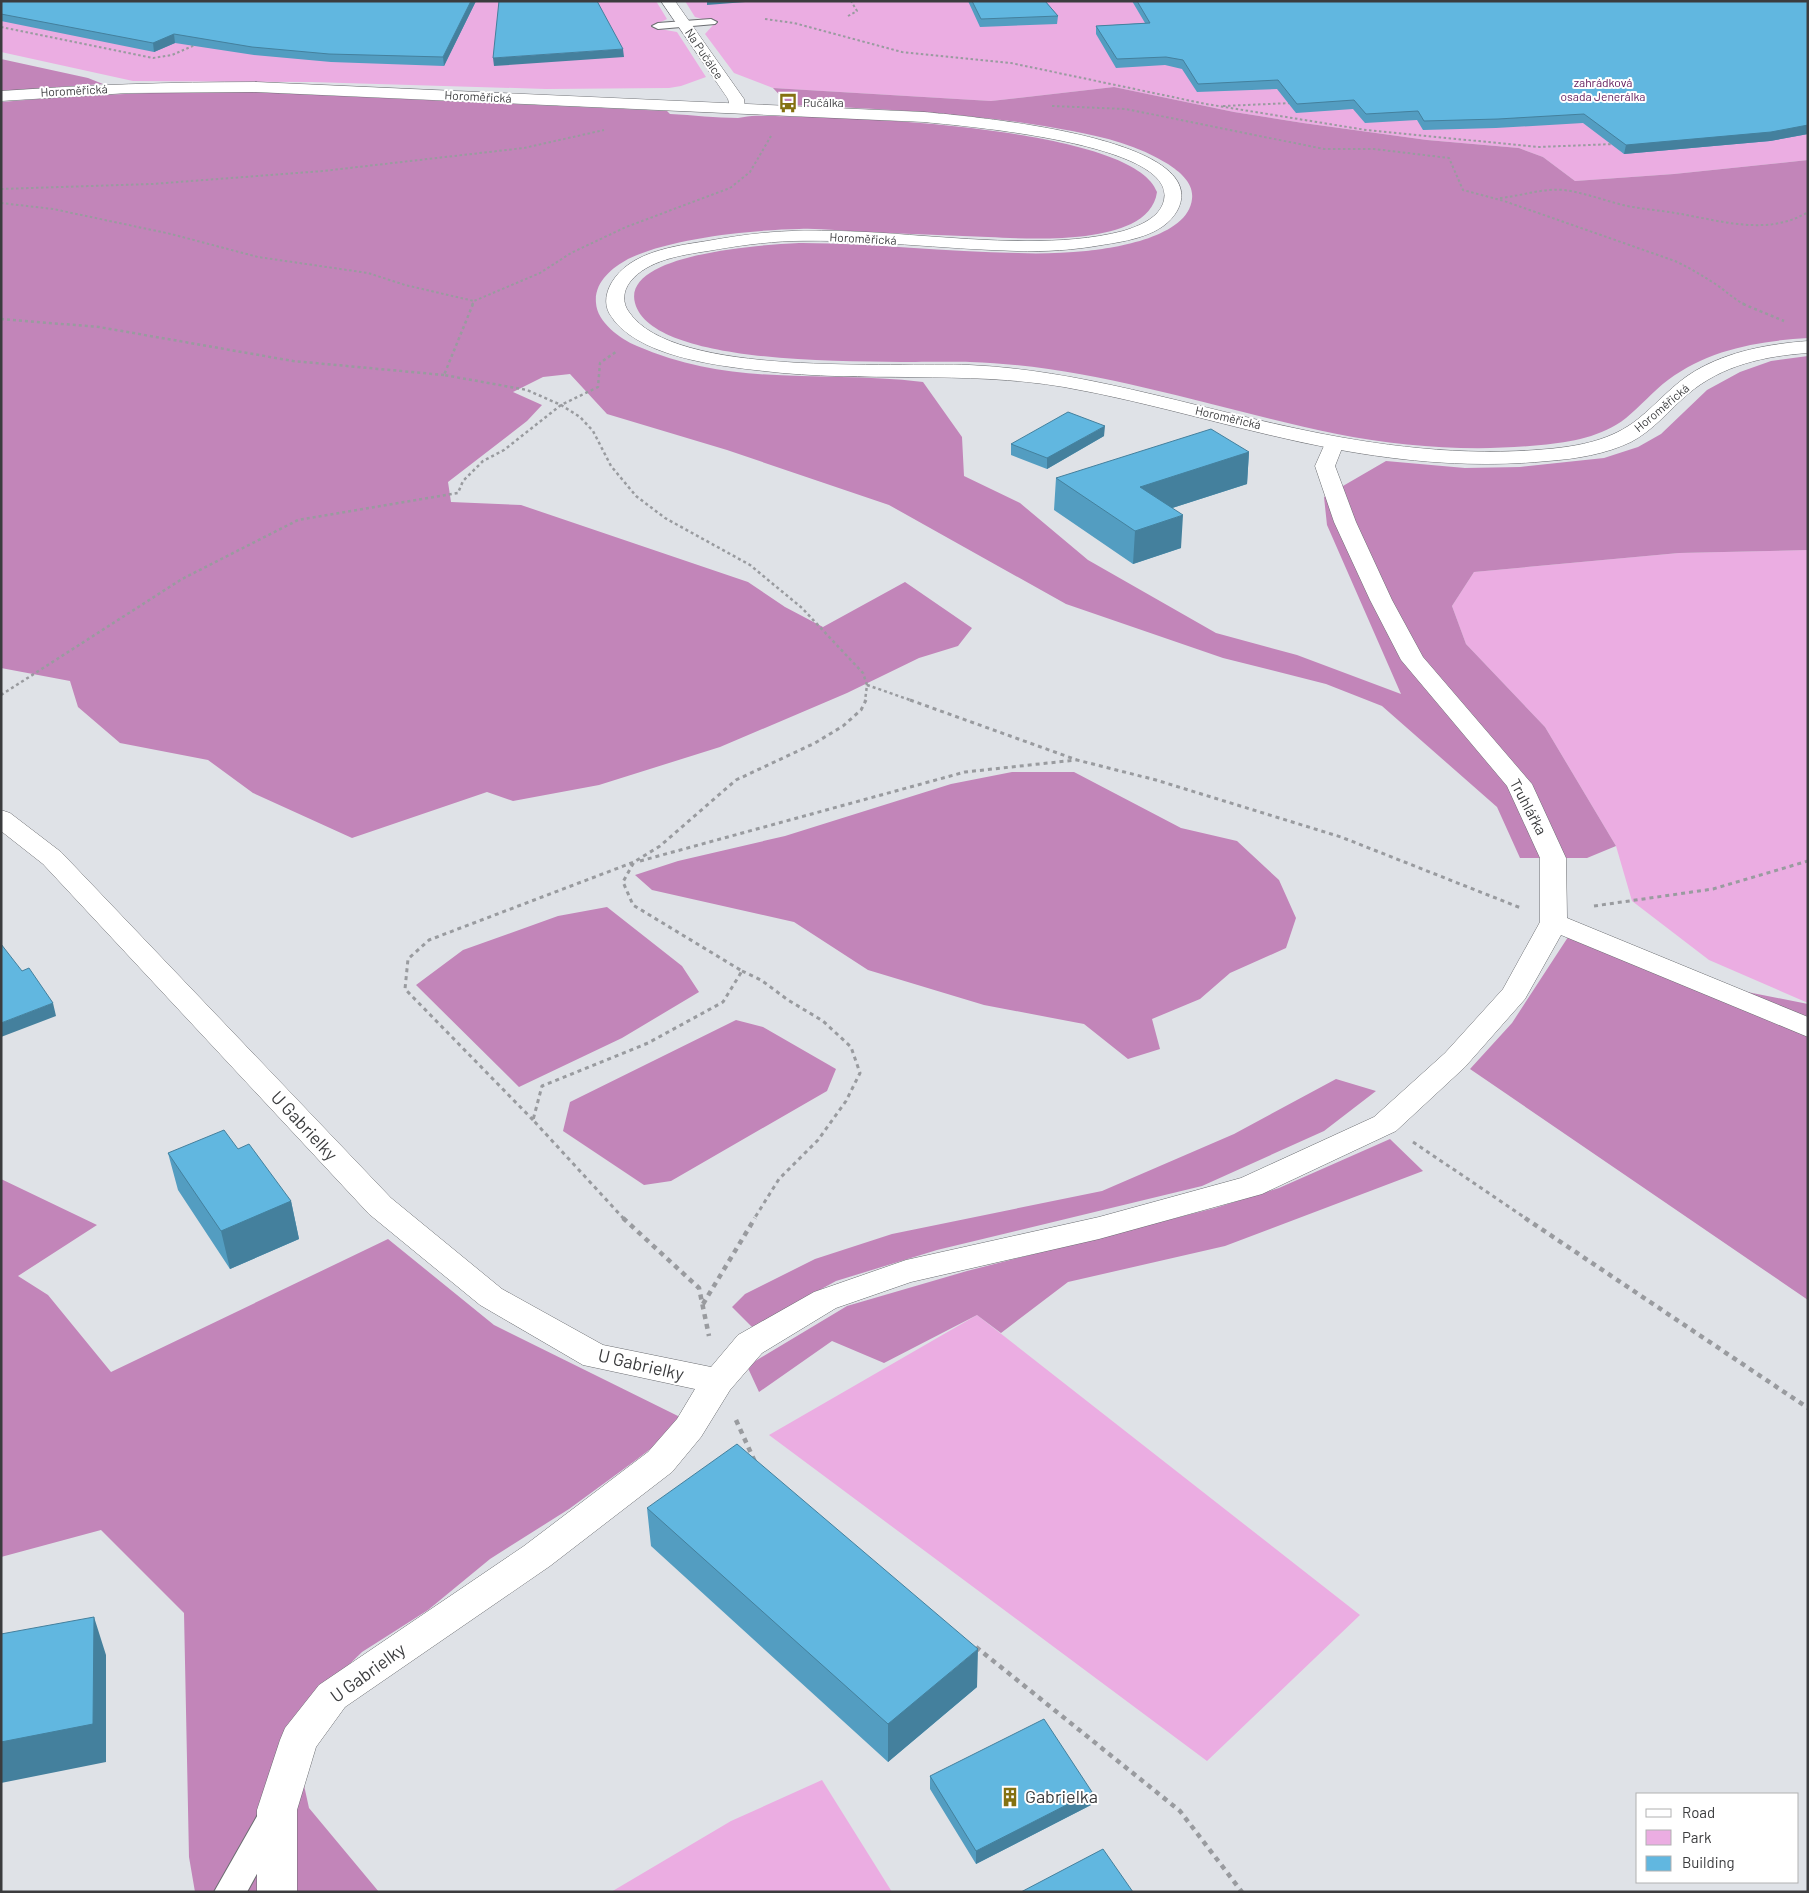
<svg xmlns="http://www.w3.org/2000/svg" width="1809" height="1893" viewBox="0 0 1809 1893" font-family="Barlow,sans-serif">
<style>
.green{fill:#ebade2}
.forest{fill:#c285b9}
.lines{fill:none;stroke-linecap:round;stroke-linejoin:round}
.lane-casing{stroke:#6b6d71;stroke-width:2}
.street-casing{stroke:#6b6d71;stroke-width:1}
.secondary-casing{stroke:#6b6d71;stroke-width:1}
.path-far3{stroke:#999b9f;stroke-width:2;stroke-dasharray:2.5 2.5;stroke-linecap:butt}
.path-far2{stroke:#999b9f;stroke-width:2.5;stroke-dasharray:3 3;stroke-linecap:butt}
.path-far1{stroke:#999b9f;stroke-width:3;stroke-dasharray:4 4;stroke-linecap:butt}
.path{stroke:#999b9f;stroke-width:4.5;stroke-dasharray:5 5;stroke-linecap:butt}
.lane{fill:#fff;fill-rule:evenodd}
.street{fill:#fff;fill-rule:evenodd}
.secondary{fill:#fff;fill-rule:evenodd}
.wall{fill:#539dc1}
.shaded-wall{fill:#44809d}
.building{fill:#61b7e0;stroke:#44809d}
.labels{text-anchor:middle;stroke-width:4;stroke-linejoin:round;paint-order:stroke}
.far-street-label{font-size:12px;fill:#3b3c3e;stroke:#fff}
.far-park-label{font-size:12px;fill:#5f1658;stroke:#fff}
.far-poi-label{font-size:12px;fill:#3b3c3e;stroke:#fff;text-anchor:start}
.street-label{font-size:15px;fill:#3b3c3e;stroke:#fff}
.near-street-label{font-size:18px;fill:#3b3c3e;stroke:#fff}
.near-poi-label{font-size:18px;fill:#3b3c3e;stroke:#fff;text-anchor:start}
</style>
<rect width="100%" height="100%" fill="#dfe2e7"/>
<path class="green" d="M1,1H656L667,19L657,24L660,29L677,32L706,77L681,86L669,88L546,89L311,82L133,81L1,52Z
M685,1H1808V160L1674,174L1575,181L1543,157L1519,148L1427,140L1303,123L1234,112L1114,87L991,101L773,88L734,73L705,34L713,25L710,21L695,17Z
M1808,550V1003L1709,960L1632,901L1616,846L1545,727L1466,644L1452,606L1474,572L1679,553Z
M977,1315L1360,1615L1207,1761L769,1435Z
M822,1780L892,1892H611L731,1821Z"/>
<path class="forest" d="M1,59L88,78L103,84L1,91Z
M1114,87L1234,112L1303,123L1427,140L1519,148L1543,157L1575,181L1674,174L1808,160V338C1759,341 1709,349 1668,380C1653,391 1641,406 1626,418C1602,437 1571,442 1541,445C1474,452 1403,447 1337,434C1215,409 1096,366 970,362C909,360 654,374 635,303C621,252 772,244 802,243C874,243 946,252 1018,253C1040,254 1063,253 1086,251C1115,248 1188,237 1192,199C1194,183 1180,172 1168,164C1139,146 1105,137 1072,131C978,113 884,109 789,105L773,88L991,101Z
M175,92H252L667,111L670,114C693,115 716,118 738,118C746,117 753,115 761,116C828,116 1133,124 1157,192C1155,207 1145,217 1131,224C1092,242 1030,239 988,237C946,235 904,234 862,232C841,231 820,228 799,229C751,230 671,238 628,259C612,268 594,282 596,303C597,322 620,339 637,346C733,388 823,370 923,382L962,437L964,476L1020,503L1088,560L1216,633L1297,655L1401,694L1327,525L1324,497L1386,461L1465,468L1520,467L1604,458L1638,447L1661,434L1707,390L1740,372L1771,361L1808,356V550L1679,553L1474,572L1452,606L1466,644L1545,727L1616,846L1587,858H1520L1497,807L1382,706L1326,684L1223,658L1066,604L889,505L727,450L607,414L570,374L543,377L513,392L542,405L527,421L448,482L451,502L521,505L748,582L785,607L823,627L905,582L972,628L958,646L919,658L847,693L720,747L599,785L513,801L487,792L352,838L253,793L208,760L120,743L78,707L70,681L1,668V102L75,96Z
M1012,772H1074L1181,828L1237,841L1279,880L1296,918L1286,948L1230,973L1200,999L1152,1019L1160,1049L1128,1059L1084,1024L984,1005L868,970L794,922L652,890L635,875L678,861L785,836L951,784Z
M607,907L682,966L699,992L622,1038L519,1087L416,985L463,950L558,916Z
M1572,931L1727,988L1808,1004V1300L1470,1069L1512,1023Z
M736,1020L763,1027L836,1069L827,1091L671,1181L644,1185L563,1131L570,1102Z
M1336,1079L1376,1091L1324,1131L1202,1186L937,1250L836,1281L752,1327L732,1307L745,1294L815,1259L892,1234L1102,1191L1234,1134Z
M1390,1139L1423,1171L1225,1246L1068,1282L1001,1333L977,1315L884,1363L832,1341L759,1392L747,1366L847,1306L967,1271L1215,1208L1279,1188Z
M1,1179L97,1225L18,1276L48,1295L111,1372L388,1239L494,1325L680,1417L666,1437L636,1460L569,1509L490,1559L428,1610L362,1652L290,1722L309,1808L379,1892H195L189,1857L184,1613L101,1530L1,1557Z"/>
<g class="lines">
<defs>
<path id="lane" d="M711,19L717,22L715,24L658,29L652,26L658,23Z
M271,1807L282,1811L286,1821L247,1892H214L260,1811Z"/>
<path id="street" d="M661,1H675L744,99L745,108L743,111H731L728,99Z
M1334,437L1341,439L1344,443L1335,466L1356,522L1392,600L1423,657L1532,784L1566,858L1567,918L1808,1017V1037L1561,935L1525,999L1465,1067L1396,1131L1262,1194L1099,1239L911,1282L836,1308L762,1353L730,1390L701,1437L672,1472L550,1566L345,1707L316,1747L297,1810V1892H257V1810L280,1740L285,1728L319,1685L524,1546L648,1452L677,1419L695,1389L583,1365L480,1305L369,1214L43,864L1,831V810L10,813L61,852L391,1198L502,1289L603,1345L711,1367L738,1335L814,1292L906,1260L1099,1217L1241,1178L1374,1117L1445,1053L1503,989L1540,922V858L1507,786L1401,660L1370,600L1334,522L1315,466L1327,439Z"/>
<path id="secondary" d="M256,82L924,112C963,116 1218,136 1177,211C1163,236 1127,241 1102,245C1074,250 1045,252 1017,251C942,249 867,239 793,241C764,242 736,246 708,251C682,255 647,260 630,282C623,291 622,303 629,312C673,378 894,362 969,365C1080,370 1186,405 1294,428C1377,446 1463,457 1548,449C1580,446 1612,440 1638,419C1658,403 1673,384 1695,371C1729,351 1769,344 1808,341V353C1765,356 1722,365 1688,394C1669,410 1654,430 1631,442C1606,454 1576,459 1548,461C1477,468 1405,462 1335,449C1244,432 1155,403 1064,387C964,370 864,383 764,371C719,366 634,357 609,313C604,303 606,292 612,282C630,252 674,246 707,241C735,236 763,232 792,231C870,228 949,241 1027,241C1059,241 1092,239 1123,231C1139,226 1160,218 1164,200C1177,143 962,126 924,122L256,92L128,93L1,101V91C86,85 171,82 256,82Z"/>
</defs>
<use href="#lane" class="lane-casing"/>
<use href="#street" class="street-casing"/>
<use href="#secondary" class="secondary-casing"/>
<path class="path-far3" d="M848,16L857,11L851,1
M765,19L794,23L902,52L1011,63L1206,104L1366,130L1538,147L1615,144
M1,27L153,58L172,55L195,45
M1052,106L1126,109L1324,149H1374L1449,158L1463,190L1504,201L1675,261C1690,268 1703,276 1717,285C1727,292 1735,300 1746,305
M1223,106L1292,103
M1,189L152,184L323,171L524,148L604,130
M1500,198C1522,196 1541,188 1564,190C1585,193 1603,200 1623,205C1640,209 1658,210 1675,213C1719,220 1767,237 1808,212
M1,203L53,209L171,234L258,257L368,273L405,285L474,301
M472,305L474,301L540,273L571,253L626,227L730,188L750,172L771,136"/>
<path class="path-far2" d="M473,304L444,375L527,390L561,405L580,417L593,431L611,466L636,496L665,518L750,565L802,608L863,673L867,685L865,701
M1743,304L1784,321
M1,319L99,327L293,361L444,375
M867,685L913,701
M1,695L182,579L298,520L458,493L463,481L483,461L504,450L561,405L598,387L600,363L617,351"/>
<path class="path-far1" d="M910,700L1077,760L1156,780L1341,837L1521,908
M640,861L965,772L1076,760
M1594,906L1713,889L1808,861
M742,971L761,980L788,1000L823,1021L851,1047L860,1073L846,1101L818,1140L779,1179L754,1219
M533,1120L405,989L408,959L429,940L634,862
M1413,1142L1527,1219
M624,1219L533,1120L542,1086L648,1043L723,1002L742,971L633,905L623,882L634,862L660,846L736,780L815,743L843,726L861,710L866,700"/>
<path class="path" d="M623,1218L699,1288L709,1336
M1525,1218L1808,1408
M703,1304L755,1218
M736,1420L755,1462
M976,1647L1180,1811L1242,1892"/>
<use href="#lane" class="lane"/>
<use href="#street" class="street"/>
<use href="#secondary" class="secondary"/>
</g>
<path class="wall" d="M1,1H476L444,66L331,62L254,55L175,43L154,52L1,21Z
M968,1H1045L1058,16L1057,24L980,27Z
M1132,1H1808V134L1770,141L1624,154L1583,123L1496,128L1423,130L1417,120L1365,123L1353,109L1296,113L1277,89L1197,92L1182,69L1165,65L1116,68L1096,34V26L1145,23Z
M1104,436L1047,469L1011,455V444Z
M1249,452L1247,484L1172,508L1181,548L1133,564L1054,510L1056,478Z
M238,1149L291,1201L299,1239L230,1269L178,1190L168,1153Z
M647,1508L977,1687L888,1762L651,1546Z
M930,1776L1092,1792L1091,1805L976,1864L930,1789Z"/>
<path class="shaded-wall" d="M471,1H476L444,66L443,57Z
M707,1H758L707,5Z
M174,34L175,43L154,52L153,43Z
M623,49L624,57L494,66L493,58Z
M1808,125V134L1770,141L1624,154L1626,145Z
M1105,426L1104,436L1047,469V458Z
M1249,452L1247,484L1138,519L1140,487Z
M1183,515L1181,548L1133,564L1135,531Z
M53,1003L56,1016L1,1037V1023Z
M291,1201L299,1239L230,1269L221,1231Z
M94,1617L106,1655V1762L1,1783V1742Z
M978,1649L977,1687L888,1762V1724Z
M1092,1792L1091,1805L976,1864V1851Z"/>
<path class="building" d="M1,1H471L443,57L329,54L252,47L174,34L153,43L1,14Z
M499,1H597L623,49L493,58Z
M972,1H1045L1058,16L981,19Z
M1137,1H1808V125L1771,132L1626,145L1584,114L1498,119L1424,121L1418,111L1366,114L1354,100L1297,104L1278,80L1198,84L1183,60L1166,57L1117,59L1096,26L1150,23Z
M1068,412L1105,426L1047,458L1011,444Z
M1211,429L1249,452L1140,487L1183,515L1135,531L1056,478Z
M1,944L22,971L29,968L53,1003L1,1023Z
M224,1130L238,1149L249,1144L291,1201L221,1231L168,1153Z
M737,1444L978,1649L888,1724L647,1508Z
M94,1617L93,1724L1,1742V1634Z
M1044,1719L1092,1792L976,1851L930,1776Z
M1103,1849L1133,1892H1021Z"/>
<defs>
<symbol id="bus-bare" viewBox="-9 -9 18 18"><path d="M-5-6H5V4H4V6H2V4H-2V6H-4V4H-5ZM-3.5-4V0h7V-4ZM-3.5 1.2v1.5H-2V1.2ZM2 1.2v1.5H3.5V1.2Z" fill="#847111" stroke="#fff" stroke-width="2.5" paint-order="stroke"/></symbol>
<symbol id="building-bare" viewBox="-9 -9 18 18"><path d="M-4-6H4V6H1V3H-1V6H-4ZM-2.5-4.3h1.7v1.8h-1.7ZM.8-4.3h1.7v1.8H.8ZM-2.5-1h1.7V.8h-1.7ZM.8-1h1.7V.8H.8Z" fill="#847111" stroke="#fff" stroke-width="2.5" paint-order="stroke"/></symbol>
</defs>
<g fill-rule="evenodd">
<use href="#bus-bare" x="774" y="89" width="28" height="28"/>
<use href="#building-bare" x="996" y="1783" width="28" height="28"/>
</g>
<g class="labels">
<g class="far-street-label">
<text transform="translate(704 54) rotate(56)" y="4">Na Pučálce</text>
<text transform="translate(74 91) rotate(-3)" y="4">Horoměřická</text>
<text transform="translate(478 97) rotate(3)" y="4">Horoměřická</text>
<text transform="translate(863 239) rotate(3)" y="4">Horoměřická</text>
<text transform="translate(1662 408) rotate(-40)" y="4">Horoměřická</text>
<text transform="translate(1228 418) rotate(13)" y="4">Horoměřická</text>
</g>
<g class="far-park-label">
<text x="1603" y="87">zahrádková<tspan x="1603" dy="14">osada Jenerálka</tspan></text>
</g>
<g class="far-poi-label">
<text x="803" y="107">Pučálka</text>
</g>
<g class="street-label">
<text transform="translate(1528 807) rotate(62)" y="5">Truhlářka</text>
</g>
<g class="near-street-label">
<text transform="translate(304 1126) rotate(47)" y="6">U Gabrielky</text>
<text transform="translate(641 1365) rotate(13)" y="6">U Gabrielky</text>
<text transform="translate(368 1673) rotate(-36)" y="6">U Gabrielky</text>
</g>
<g class="near-poi-label">
<text x="1025" y="1803">Gabrielka</text>
</g>
</g>
<rect width="1809" height="1893" fill="none" stroke="#3b3c3e" stroke-width="5"/>
<rect x="1636" y="1793" width="162" height="90" fill="#ffffff" stroke="#b1b1b2"/>
<rect x="1646" y="1809" width="25" height="8" fill="#ffffff" stroke="#b1b1b2"/>
<text x="1682" y="1818" font-size="15" fill="#3b3c3e">Road</text>
<rect x="1646" y="1830" width="25" height="15" fill="#ebade2" stroke="#b1b1b2"/>
<text x="1682" y="1843" font-size="15" fill="#3b3c3e">Park</text>
<rect x="1646" y="1856" width="25" height="15" fill="#61b7e0" stroke="#b1b1b2"/>
<text x="1682" y="1868" font-size="15" fill="#3b3c3e">Building</text>
</svg>
